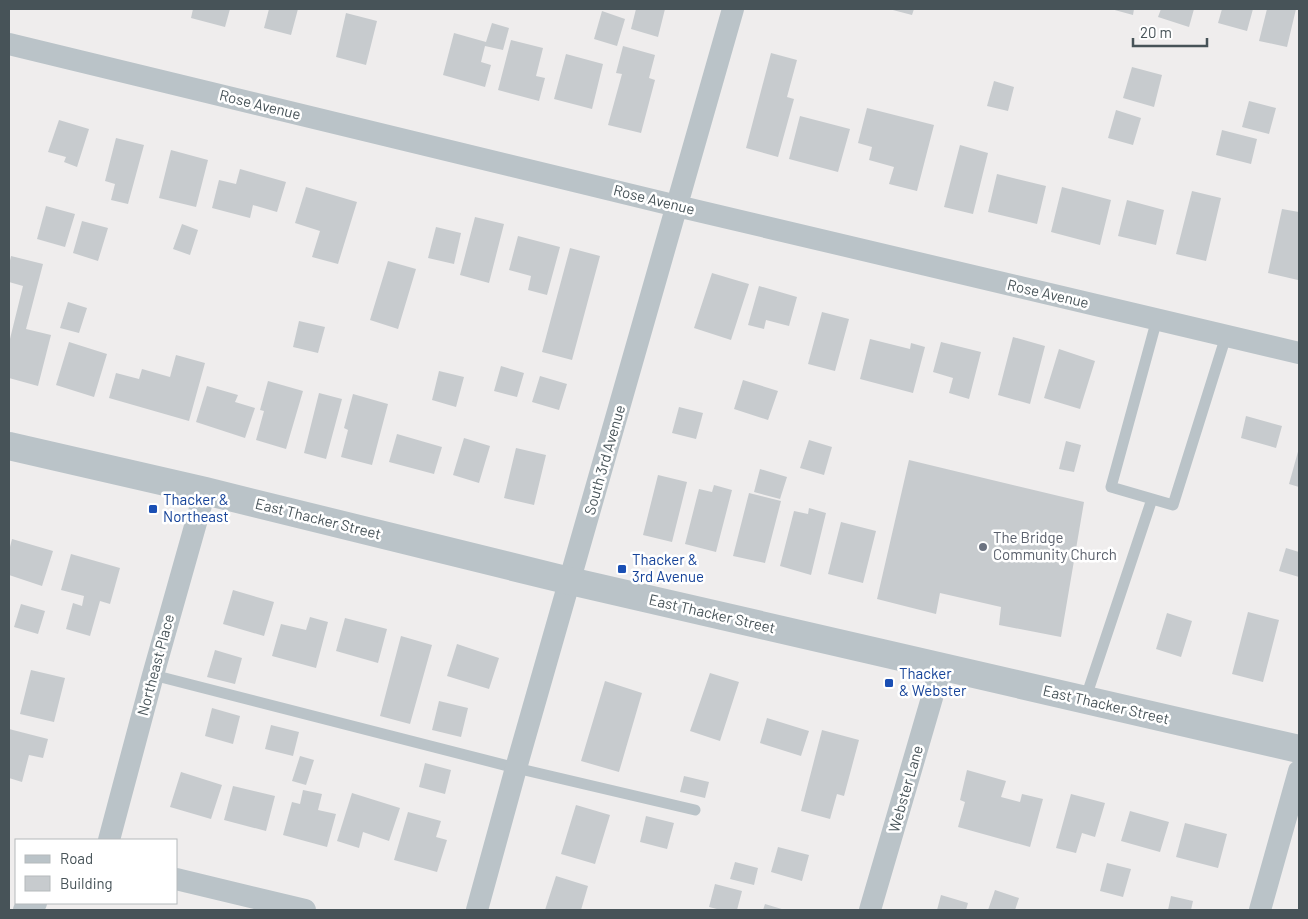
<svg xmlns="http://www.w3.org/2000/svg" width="1308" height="919" viewBox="0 0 1308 919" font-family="Barlow,sans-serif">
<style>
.building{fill:#c7cbce}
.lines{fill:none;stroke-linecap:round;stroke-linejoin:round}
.service{stroke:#bac3c8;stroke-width:11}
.minor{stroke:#bac3c8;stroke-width:22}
.tertiary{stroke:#bac3c8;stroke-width:28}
.transit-dot{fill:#1a4fb4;stroke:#fff;stroke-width:2}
.worship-dot{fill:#6b7280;stroke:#fff;stroke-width:2}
.labels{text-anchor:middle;stroke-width:5;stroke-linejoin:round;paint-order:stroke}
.street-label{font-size:15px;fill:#475358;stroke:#fff}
.transit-label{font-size:15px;fill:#164399;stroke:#fff;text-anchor:start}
.worship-label{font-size:15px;fill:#5b616d;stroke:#fff;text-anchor:start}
</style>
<rect width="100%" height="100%" fill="#efeded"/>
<path class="building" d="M193,9H230L225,27L191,18Z
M269,9H298L291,35L264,28Z
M636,9H665L658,37L631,29Z
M889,9H914L912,15Z
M1111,9H1134L1133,15Z
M1161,9H1194L1189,27L1158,17Z
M1222,9H1253L1247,31L1218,23Z
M1267,9H1296L1287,47L1259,41Z
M602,11L625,19L617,46L594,39Z
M346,13L377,21L366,65L336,57Z
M492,23L509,28L503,50L485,46L481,62L491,65L485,87L443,75L454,33L486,42Z
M511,40L543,48L536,76L545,78L539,101L498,90Z
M623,46L655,55L649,78L655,80L641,133L608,125L622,74L616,73Z
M771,53L797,60L787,97L794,99L778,157L746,148Z
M566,54L603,64L592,109L554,99Z
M1132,67L1162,75L1154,107L1123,98Z
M994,81L1014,87L1008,111L987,106Z
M1249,101L1276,108L1269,134L1242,127Z
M867,108L934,125L917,191L889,184L894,167L869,160L872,147L858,143Z
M1116,110L1141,118L1133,145L1108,138Z
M800,116L850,129L838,172L789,159Z
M59,120L89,129L77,167L64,162L66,157L48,152Z
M1222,130L1257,139L1251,164L1216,155Z
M116,138L144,145L128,204L111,200L115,184L105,181Z
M960,145L988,153L973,214L944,207Z
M171,150L208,160L196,207L159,198Z
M240,169L286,182L277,212L253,205L250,218L212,208L219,180L236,184Z
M997,174L1046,186L1037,224L988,212Z
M306,187L357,202L338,264L312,257L320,231L295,223Z
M1062,187L1111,200L1100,245L1051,232Z
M1192,191L1221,198L1206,261L1176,254Z
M1127,200L1164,210L1156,245L1118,236Z
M46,206L75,214L65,247L37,239Z
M1282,209L1299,212L1298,280L1268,273Z
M475,217L504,224L489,283L460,275Z
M82,221L108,228L98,261L73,253Z
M182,224L198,230L190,255L173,249Z
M436,227L461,233L454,264L428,258Z
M518,236L560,247L547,295L528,290L531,276L509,270Z
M570,248L600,256L572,360L542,352Z
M11,256L43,264L26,329L51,335L38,386L9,378V343L23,286L9,282V265Z
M388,261L416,269L398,329L370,320Z
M712,273L749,284L731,340L694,328Z
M759,286L797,297L789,326L766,320L764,329L748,325Z
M68,302L87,308L79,333L60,328Z
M822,312L849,319L835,371L808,364Z
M299,321L325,327L318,353L293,347Z
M1013,337L1045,346L1030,404L998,395Z
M870,339L910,349L911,343L925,347L913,393L860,379Z
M69,342L107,354L94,397L56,385Z
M941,342L981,352L969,399L949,393L953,378L933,372Z
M1059,349L1095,361L1080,409L1044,398Z
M176,355L205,363L189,421L109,398L116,373L139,379L142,369L170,377Z
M501,366L524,373L517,397L494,391Z
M439,371L464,377L456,407L432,400Z
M540,376L567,384L559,410L532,402Z
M743,380L778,391L768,420L734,409Z
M268,381L303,391L286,449L256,440L264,411L260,410Z
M207,386L238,395L235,402L255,408L245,438L196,422Z
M319,393L342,399L326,459L304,453Z
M353,394L388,404L372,465L341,457L348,430L344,428Z
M679,407L703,413L696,439L672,433Z
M1246,416L1282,426L1276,448L1241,438Z
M397,434L442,447L434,474L389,462Z
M464,438L490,446L479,483L453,475Z
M809,440L832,447L824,475L800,468Z
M1066,441L1081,445L1074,472L1059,469Z
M516,448L546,455L534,505L504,498Z
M1299,448V487L1289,484Z
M909,460L1084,502L1061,637L999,625L1001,607L940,593L936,614L877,599Z
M760,469L787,477L780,499L754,492Z
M658,475L687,482L672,542L643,535Z
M714,485L732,490L716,552L685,544L699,489L712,492Z
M749,493L781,501L765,563L733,556Z
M809,508L826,513L811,575L780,566L794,511L808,514Z
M841,522L876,531L863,583L828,574Z
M12,539L53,551L42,586L9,575V551Z
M1286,548L1299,552V577L1279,571Z
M71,554L120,568L110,604L100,601L90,636L66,629L73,603L82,606L84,596L61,590Z
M233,590L274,602L264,636L223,624Z
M21,604L45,611L38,634L14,627Z
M1248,612L1279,620L1263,682L1232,674Z
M1167,613L1192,621L1181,657L1156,649Z
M310,617L328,622L316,668L272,656L281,624L306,630Z
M345,618L387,629L378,663L336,651Z
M401,636L432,645L410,724L380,716Z
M457,644L499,658L489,689L447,676Z
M215,650L242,658L235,684L207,677Z
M31,670L65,678L54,722L20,714Z
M710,673L739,682L720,741L690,731Z
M605,681L642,693L619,772L581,761Z
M439,701L468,708L461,737L432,730Z
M212,708L240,716L233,744L205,736Z
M767,718L809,731L801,756L760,743Z
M271,725L299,732L293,756L265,749Z
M9,729L48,739L43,758L29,755L22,782L9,778Z
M822,730L859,740L844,796L837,794L830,819L801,811Z
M300,756L314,760L306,785L292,781Z
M425,763L451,770L445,794L419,787Z
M967,770L1006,781L1001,797L1020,802L1022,794L1043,799L1030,847L958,827L965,802L960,800Z
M181,772L222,785L211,819L170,807Z
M684,776L709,782L705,798L680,792Z
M233,786L275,796L266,831L224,820Z
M303,790L322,794L318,810L336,814L327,847L283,835L292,802L300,804Z
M352,793L400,808L389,841L363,832L359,848L337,841Z
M1071,794L1105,803L1095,837L1082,833L1076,853L1056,848Z
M576,805L610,815L595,864L561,854Z
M1130,811L1169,822L1160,852L1121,841Z
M408,812L441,821L436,837L447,840L437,872L394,860Z
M646,816L674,823L667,849L640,842Z
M1185,823L1227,834L1218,868L1176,857Z
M778,847L809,855L802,881L771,872Z
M735,862L758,868L754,885L730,879Z
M1107,863L1131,869L1123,897L1100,891Z
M556,876L588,886L581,910H545Z
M715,884L742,891L737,910H721L709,907Z
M995,890L1019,898L1015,910H988Z
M941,895L968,903L966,910H937Z
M1171,896L1193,901L1191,910H1168Z
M765,904L785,910H763Z"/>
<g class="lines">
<path class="service" d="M1157,319L1111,487L1173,505L1226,336
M153,675L516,768L695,810
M1085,700L1152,499"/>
<path class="minor" d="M9,44L677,206L1299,353
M109,840L153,675L205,491
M176,879L305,910
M24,910L36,903
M477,910L516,768L733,9
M870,910L941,667
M1260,910L1299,771"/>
<path class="tertiary" d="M9,446L205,491L570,581L1299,749"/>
</g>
<g class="transit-dot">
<rect x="148" y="504" width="10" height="10" rx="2.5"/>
<rect x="617" y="564" width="10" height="10" rx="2.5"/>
<rect x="884" y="678" width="10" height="10" rx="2.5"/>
</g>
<circle class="worship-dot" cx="983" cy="547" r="5"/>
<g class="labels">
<g class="street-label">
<text transform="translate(260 105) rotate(14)" y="5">Rose Avenue</text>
<text transform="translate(654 200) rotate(14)" y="5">Rose Avenue</text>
<text transform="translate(1048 294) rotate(13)" y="5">Rose Avenue</text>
<text transform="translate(605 460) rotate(-74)" y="5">South 3rd Avenue</text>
<text transform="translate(318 519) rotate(14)" y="5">East Thacker Street</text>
<text transform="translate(712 614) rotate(13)" y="5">East Thacker Street</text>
<text transform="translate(156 665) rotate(-75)" y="5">Northeast Place</text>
<text transform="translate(1106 705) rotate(13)" y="5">East Thacker Street</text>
<text transform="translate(906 789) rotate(-74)" y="5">Webster Lane</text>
</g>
<g class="transit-label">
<text x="163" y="505">Thacker &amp;<tspan x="163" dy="17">Northeast</tspan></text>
<text x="632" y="565">Thacker &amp;<tspan x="632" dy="17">3rd Avenue</tspan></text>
<text x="899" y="679">Thacker<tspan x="899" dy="17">&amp; Webster</tspan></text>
</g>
<g class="worship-label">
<text x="993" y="543">The Bridge<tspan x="993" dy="17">Community Church</tspan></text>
</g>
</g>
<rect width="1308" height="919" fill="none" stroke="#475358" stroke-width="20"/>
<rect x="15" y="839" width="162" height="65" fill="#ffffff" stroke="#b5babc"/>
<rect x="25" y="855" width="25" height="8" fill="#bac3c8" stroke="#b5babc"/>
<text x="60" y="864" font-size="15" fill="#475358">Road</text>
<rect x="25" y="876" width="25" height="15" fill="#c7cbce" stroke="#b5babc"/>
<text x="60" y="889" font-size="15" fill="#475358">Building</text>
<path d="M1133 38v8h74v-8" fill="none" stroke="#475358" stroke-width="2.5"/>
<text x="1140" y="38" font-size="15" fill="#475358" stroke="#ffffff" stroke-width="4" paint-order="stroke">20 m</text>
</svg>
